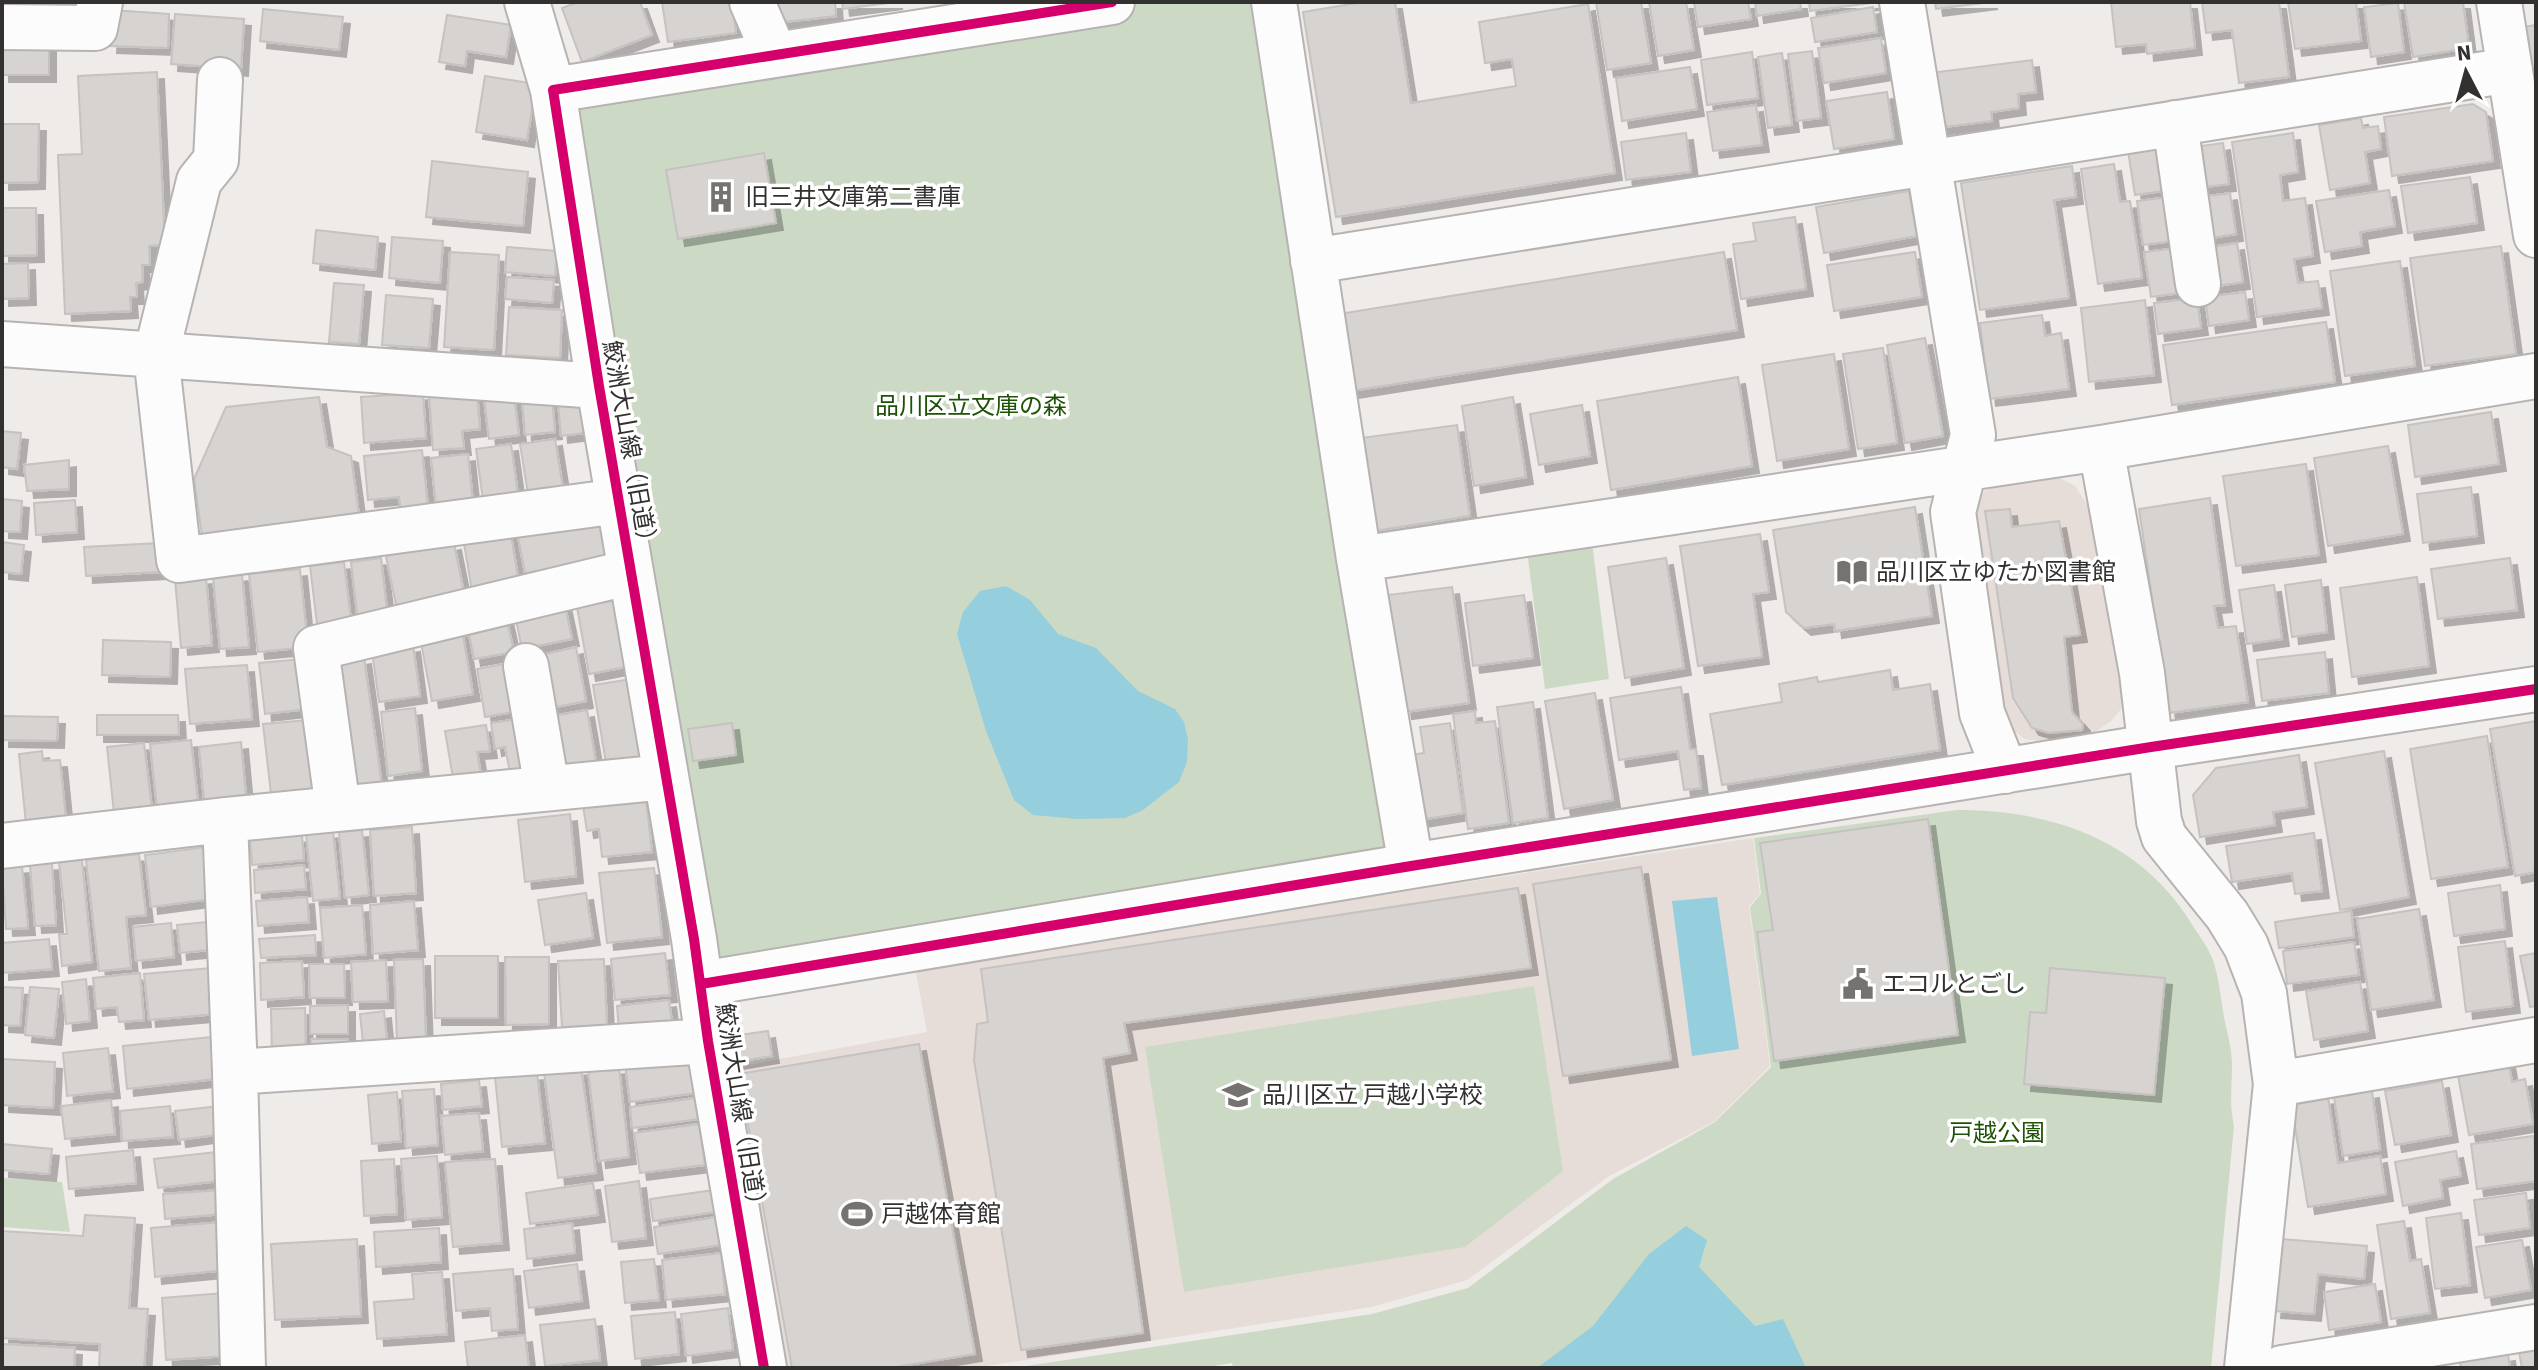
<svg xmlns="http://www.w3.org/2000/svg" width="2538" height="1370" viewBox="0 0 2538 1370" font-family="'Source Sans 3','Noto Sans JP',sans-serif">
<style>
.built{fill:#e6dcd8}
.green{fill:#ccdac5}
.water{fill:#95cedd}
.building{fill:#d6d3d1;stroke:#c5c2c0;stroke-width:2;filter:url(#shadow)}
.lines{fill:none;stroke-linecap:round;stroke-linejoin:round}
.minor-casing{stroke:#b6b3b2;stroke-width:48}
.minor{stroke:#fdfcfc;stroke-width:44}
.cycleway-casing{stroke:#fff;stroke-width:15}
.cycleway{stroke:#d6006c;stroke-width:10}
.labels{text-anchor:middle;stroke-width:7;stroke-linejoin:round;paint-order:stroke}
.poi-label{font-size:24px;fill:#333130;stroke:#fff;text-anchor:start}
.park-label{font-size:24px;fill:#1e5205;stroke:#fff}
.street-label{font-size:24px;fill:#333130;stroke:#fff}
</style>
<defs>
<filter id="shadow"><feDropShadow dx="7" dy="7" stdDeviation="0" flood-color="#0004"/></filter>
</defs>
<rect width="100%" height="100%" fill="#efebe9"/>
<path class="built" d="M2047,471L2075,486L2092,512L2122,692L2121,709L2111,721L2094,733L2041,741L2025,739L2004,724L1970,518L1984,492L2009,477Z
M1753,838L1760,894L1749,906L1770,1066L1715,1121L1609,1176L1467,1280L1372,1307L973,1368H780L731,1068L927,1032L915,967Z"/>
<path class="green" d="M1112,2H1274L1411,866L701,984L553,90Z
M1592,542L1609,679L1545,689L1527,551Z
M1957,810C2053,810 2141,840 2193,926C2200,937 2210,950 2214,963C2219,980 2221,999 2224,1017C2227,1032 2232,1049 2232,1065C2232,1088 2229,1102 2234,1126L2211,1368H1233L1232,1363L1202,1368H1013L1372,1314L1468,1288L1613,1179L1715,1122L1771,1067L1750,907L1761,894L1754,838Z
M1534,986L1563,1171L1465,1247L1184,1292L1145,1047Z
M2,1178L62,1182L70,1232L2,1227Z"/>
<path class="water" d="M1006,586L1030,600L1058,634L1096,648L1138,691L1175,709L1184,722L1188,739L1187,762L1179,782L1143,810L1125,818L1077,819L1033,815L1014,800L986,731L957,634L963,612L980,591Z
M1717,897L1739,1049L1692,1056L1672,901Z
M1686,1226L1707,1240L1699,1267L1755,1326L1783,1319L1806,1368H1537L1593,1326L1649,1254Z"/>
<path class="building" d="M578,2H640L652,35L582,62L562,8Z
M662,2H732L736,33L668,42Z
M773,2H835L836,16L776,23Z
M842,2H896L843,9Z
M1363,2H1395L1411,103L1516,86L1512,59L1485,63L1479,22L1588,4L1615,173L1336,217L1303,12Z
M1596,2H1641L1651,63L1607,70Z
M1649,2H1686L1694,50L1658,56Z
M1694,2H1748L1751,19L1698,27Z
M1755,2H1800L1801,9L1757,16Z
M1809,2H1871V3L1810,11Z
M1935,2H1991L1936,9Z
M2111,2H2190L2195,48L2147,54L2146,44L2116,47Z
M2202,2H2279L2289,77L2239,83L2232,30L2206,33Z
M2288,2H2356L2361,41L2295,49Z
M2404,2H2463L2469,48L2413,57Z
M2398,3L2404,52L2371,57L2364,7Z
M1873,7L1877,32L1815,42L1811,18Z
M263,9L343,17L339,50L260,41Z
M112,10L169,14L168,48L110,46Z
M175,14L244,19L241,69L171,64Z
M447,15L511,25L506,57L467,51L465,66L439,62Z
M2536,25V85L2526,87L2517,28Z
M1881,38L1886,73L1824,83L1818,48Z
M2,40H49V75H2Z
M1812,51L1821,118L1797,121L1788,54Z
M1752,52L1758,98L1707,105L1701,60Z
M1782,53L1792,125L1768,128L1758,57Z
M2032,60L2036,92L2018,94L2019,108L1991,112L1992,121L1937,128L1930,73Z
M1690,67L1697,109L1622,121L1616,78Z
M157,72L165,245L149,246L150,265H142L143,282L136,283L137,297H130L131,311L65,314L58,155L82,154L78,76Z
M485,76L536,84L527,140L476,132Z
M1887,92L1894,139L1834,149L1826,101Z
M2473,104L2486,112L2493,161L2392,176L2384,117Z
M1756,105L1762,145L1713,151L1707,112Z
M2361,118L2363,128L2378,126L2381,149L2365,152L2370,183L2330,190L2319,125Z
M2,124H39L38,182L2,183Z
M1686,133L1691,172L1626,180L1621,142Z
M2293,133L2298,172L2280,175L2283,201L2305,198L2313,256L2294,259L2298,283L2318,281L2322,308L2257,317L2232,142Z
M2223,143L2229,184L2199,188L2193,147Z
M2163,145L2170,190L2135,195L2128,151Z
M764,153L776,223L678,239L666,170Z
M432,161L528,172L523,226L426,217Z
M2114,164L2120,202L2130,201L2142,278L2098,284L2081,169Z
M2072,166L2076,197L2054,200L2069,298L1980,310L1961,183Z
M2470,177L2477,223L2408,233L2401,186Z
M2389,190L2395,226L2360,232L2362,246L2325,252L2316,201Z
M1909,191L1917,236L1824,253L1816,207Z
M2230,193L2236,234L2205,239L2200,197Z
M2169,197L2174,241L2143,245L2137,201Z
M2,208H36L37,255L2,256Z
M1795,217L1806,289L1741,299L1733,244L1756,241L1753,223Z
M316,230L378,237L375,270L313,263Z
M392,237L443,241L440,283L389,278Z
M2237,243L2243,282L2211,287L2205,248Z
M2501,246L2516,354L2425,366L2410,258Z
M507,247L557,251L555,276L505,272Z
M2177,248L2182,293L2151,297L2144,252Z
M450,252L499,255L494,350L444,347Z
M1724,252L1737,330L1351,391L1339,314Z
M1915,252L1922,297L1834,311L1827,265Z
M2400,261L2415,366L2345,376L2330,271Z
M28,263L29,298L2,299V264Z
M507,277L554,280L552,303L505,299Z
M334,283L364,285L359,344L329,342Z
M2245,292L2249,320L2209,326L2205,297Z
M386,295L433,299L429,348L382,345Z
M2197,298L2201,328L2158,334L2154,303Z
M2145,300L2154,375L2089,382L2081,308Z
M509,307L562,310L560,358L506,355Z
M2042,315L2045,336L2061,333L2069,389L1989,399L1980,323Z
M2326,322L2335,382L2172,405L2163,345Z
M1925,338L1943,436L1905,443L1887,345Z
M1883,348L1897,443L1858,449L1843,354Z
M1834,354L1849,449L1777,461L1762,365Z
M1738,377L1752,466L1611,490L1597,401Z
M477,391L480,429L462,431L464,448L433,450L429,395Z
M423,393L426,438L364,443L361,397Z
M514,394L519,435L489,439L484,398Z
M319,397L327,447L351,456L359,515L202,536L194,479L226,407Z
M552,397L555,432L525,435L522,400Z
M589,397L593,432L561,436L558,401Z
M1513,397L1526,477L1474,486L1462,406Z
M1582,405L1590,456L1539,465L1530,414Z
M2491,412L2499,464L2415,477L2408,425Z
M1457,425L1470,516L1374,531L1361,438Z
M2,431L21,433L17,469L2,467Z
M555,439L564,495L529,500L520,444Z
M511,444L519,502L484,507L476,449Z
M2388,446L2403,534L2328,546L2314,458Z
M422,450L429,516L402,519L399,497L368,500L364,456Z
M468,454L474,512L437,516L431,458Z
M69,460V489L27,491L24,465Z
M2306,464L2319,555L2236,566L2223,476Z
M2471,487L2477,536L2423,543L2417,494Z
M2210,498L2225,605L2214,606L2218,628L2236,626L2248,702L2169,713L2139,509Z
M2,499L22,501L20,532L2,531Z
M75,500L77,532L36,535L34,503Z
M1915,507L1932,616L1835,631L1834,624L1804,628L1786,612L1773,530Z
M2010,509L2012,527L2059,521L2080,635L2064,637L2072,712L2083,724L2082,730L2049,733L2032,728L2013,698L1985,511Z
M601,517L608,558L525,573L517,532Z
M510,529L519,583L472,591L463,537Z
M1760,534L1769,592L1753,594L1762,657L1698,666L1680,546Z
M2,542L24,545L21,574L2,572Z
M159,543L160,572L86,576L84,547Z
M454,543L464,593L396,605L386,556Z
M381,558L388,618L358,622L351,562Z
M1666,558L1684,668L1625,678L1608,567Z
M2510,558L2517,610L2438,619L2431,569Z
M344,562L352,629L318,632L310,566Z
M300,569L308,647L258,652L249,574Z
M242,574L249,647L220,649L213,578Z
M206,577L212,645L181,648L175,579Z
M2417,577L2429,666L2352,677L2340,588Z
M2321,580L2327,632L2292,637L2285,585Z
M2274,585L2282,639L2247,644L2239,590Z
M1452,587L1469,703L1405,712L1388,595Z
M1524,595L1533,658L1473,666L1465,603Z
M619,600L631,666L589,674L577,607Z
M564,601L572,639L522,649L514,610Z
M506,616L514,652L474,659L467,624Z
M462,630L473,694L432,701L420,637Z
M103,640L171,642L170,677L102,675Z
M413,645L420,696L379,702L372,651Z
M576,647L586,701L551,708L541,655Z
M2325,652L2329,693L2262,701L2257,660Z
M364,657L382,786L346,791L327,662Z
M302,659L307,709L265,714L259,663Z
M514,662L523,710L485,717L477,669Z
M247,665L252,719L190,724L185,669Z
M1890,670L1893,690L1930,684L1940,750L1722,785L1710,714L1782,702L1779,684L1817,677L1818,682Z
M632,679L644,757L606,763L593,685Z
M1681,687L1690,749H1696L1701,788L1684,790L1678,751L1619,760L1610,698Z
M1595,693L1613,800L1564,809L1545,701Z
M1533,702L1548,818L1513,823L1497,707Z
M415,708L422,771L388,776L381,712Z
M587,710L596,762L561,769L552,716Z
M1475,711L1476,723L1495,721L1509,823L1468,829L1453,714Z
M97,715H178L179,735H97Z
M2,716L58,717L57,741L2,740Z
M525,718L535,774L511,778L505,747L495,749L491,723Z
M308,720L316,789L271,794L263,724Z
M2536,721V872L2515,876L2490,729Z
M732,723L736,755L693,761L688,729Z
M1450,723L1463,813L1419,820L1409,755L1424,753L1420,727Z
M486,725L490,751L477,752L482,780L454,784L445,731Z
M2487,736L2508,867L2431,879L2410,749Z
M191,740L198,802L157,807L150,744Z
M241,742L246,796L204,800L199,747Z
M144,743L152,809L114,813L107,747Z
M42,751L43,761L60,760L66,820L26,824L19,754Z
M2384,751L2409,897L2340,910L2315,763Z
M2299,755L2307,807L2273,812L2275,825L2200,837L2193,795L2216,768Z
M646,799L652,852L602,857L599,829L587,831L583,806Z
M570,814L576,876L525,882L518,820Z
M1928,819L1958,1035L1774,1061L1757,932L1773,930L1760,843Z
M412,827L416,893L374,896L370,830Z
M362,830L369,895L345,898L339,832Z
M333,831L340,898L313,901L306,834Z
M2314,833L2322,891L2295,894L2292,873L2232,882L2226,846Z
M302,835L304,860L252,865L250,839Z
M206,847L212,899L151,907L145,855Z
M139,854L146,915L126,917L131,968L99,971L86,860Z
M82,860L92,962L62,966L59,934H67L59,862Z
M52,863L56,925L35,926L30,865Z
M304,865L306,889L255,893L254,870Z
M22,866L28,928L6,929L2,868Z
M1641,867L1671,1060L1563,1076L1533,884Z
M654,868L662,937L607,943L599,873Z
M2500,885L2505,929L2454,936L2448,893Z
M1518,888L1531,968L1124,1023L1130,1053L1103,1058L1143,1333L1021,1350L974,1060L977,1024L988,1022L981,969Z
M586,893L593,938L545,945L538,900Z
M307,897L309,922L258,926L256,901Z
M414,901L418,950L373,954L370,905Z
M362,905L366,954L324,958L320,908Z
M2419,909L2434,1000L2371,1010L2357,919Z
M2351,911L2354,937L2279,948L2275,922Z
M217,921L219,949L180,953L177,925Z
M171,923L174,957L136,961L133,927Z
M315,935L316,955L261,958L259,939Z
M49,939L52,969L2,973V943Z
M2505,941L2513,1006L2466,1012L2458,947Z
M2354,942L2359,975L2287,984L2283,951Z
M665,953L670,995L615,1000L611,959Z
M2536,953V1006L2530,1007L2520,956Z
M435,956H498V1018H435Z
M505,957H549V1024L506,1025Z
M423,959L426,1042L397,1043L394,960Z
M604,959L607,1025L562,1027L558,961Z
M386,960L388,1001L353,1002L351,962Z
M302,961L304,997L261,1000L260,963Z
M309,964H344L345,998H310Z
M211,968L216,1014L149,1020L144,974Z
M2050,968L2165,978L2154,1095L2024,1084L2030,1012L2046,1013Z
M140,973L144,1020L119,1022L117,1007L96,1009L93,978Z
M86,979L90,1021L66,1024L62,982Z
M2360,982L2368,1031L2314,1040L2306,991Z
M2,987L23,988L20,1026L2,1025Z
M30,987L59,989L54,1038L25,1035Z
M669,1000L672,1023L619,1030L617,1006Z
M348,1005V1034H310V1006Z
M305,1008L306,1056H272L271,1009Z
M384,1011L388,1051L364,1053L360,1014Z
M768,1031L772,1056L730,1063L725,1037Z
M211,1037L215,1079L127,1089L123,1046Z
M311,1039H348V1057L311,1058Z
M919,1044L975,1354L889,1368H792L739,1074Z
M108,1048L113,1091L67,1096L63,1053Z
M692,1056L697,1093L630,1102L625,1065Z
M2,1059L55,1062L53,1108L2,1105Z
M2508,1060L2512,1082L2525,1079L2533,1124L2469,1135L2457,1070Z
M619,1067L629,1157L599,1161L588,1070Z
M581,1068L596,1173L558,1178L544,1073Z
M537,1073L545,1143L502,1147L495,1077Z
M479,1080L482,1106L443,1110L441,1084Z
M2442,1081L2451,1135L2395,1145L2385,1091Z
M434,1089L438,1145L406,1148L402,1091Z
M2372,1091L2380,1150L2343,1156L2334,1097Z
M397,1092L401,1141L372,1144L368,1095Z
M2328,1097L2338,1163L2380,1156L2386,1194L2308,1207L2291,1103Z
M696,1098L699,1119L632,1128L630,1107Z
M111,1100L115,1134L65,1139L61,1106Z
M170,1106L173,1137L122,1141L120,1111Z
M219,1106L222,1134L179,1140L175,1111Z
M479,1113L483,1151L445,1155L441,1116Z
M699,1124L705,1165L640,1173L634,1133Z
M2534,1136L2536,1181L2477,1189L2471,1144Z
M2,1144L52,1149L49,1174L2,1170Z
M133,1150L136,1183L69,1189L66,1157Z
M2456,1151L2461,1176L2440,1180L2443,1198L2403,1206L2395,1162Z
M216,1152L219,1181L158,1188L154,1159Z
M437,1156L442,1217L406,1220L401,1159Z
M394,1159L397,1214L364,1216L361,1161Z
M495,1159L502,1243L453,1247L445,1162Z
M639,1181L646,1238L612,1242L605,1186Z
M593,1183L598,1215L530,1224L526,1193Z
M221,1190L223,1214L165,1219L163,1194Z
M714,1190L716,1212L653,1221L650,1199Z
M2526,1193L2530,1228L2479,1235L2474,1200Z
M2461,1213L2470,1285L2435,1289L2426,1218Z
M85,1215L135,1218L129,1308L148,1309L144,1368H99L100,1344L2,1338V1231L83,1236Z
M717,1217L721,1245L658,1254L654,1227Z
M2404,1221L2410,1261L2421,1259L2430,1313L2391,1319L2377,1225Z
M222,1222L226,1270L155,1277L151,1228Z
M572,1223L575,1253L527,1259L524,1229Z
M439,1228L441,1262L376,1267L374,1232Z
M357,1239L361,1316L275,1320L271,1244Z
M2281,1239L2367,1246L2364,1279L2318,1274L2314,1314L2274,1311Z
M2522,1240L2531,1290L2485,1298L2476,1247Z
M721,1253L725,1294L666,1300L662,1260Z
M654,1259L659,1300L625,1303L621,1262Z
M577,1264L582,1301L529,1308L524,1271Z
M513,1269L518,1329L492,1331L490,1308L456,1311L453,1274Z
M442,1272L447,1334L377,1339L374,1302L414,1299L412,1274Z
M2375,1284L2381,1322L2329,1330L2324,1292Z
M224,1293L228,1356L166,1360L162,1298Z
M728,1308L733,1350L686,1356L681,1314Z
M675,1312L679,1354L635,1359L631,1316Z
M595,1319L600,1360L545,1366L540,1325Z
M525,1335L529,1368H468L465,1342Z
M2,1344L75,1348L74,1368H2Z
M2536,1344V1368H2522L2518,1347Z
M2508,1354L2510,1368H2461L2460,1362Z"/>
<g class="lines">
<defs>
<path id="minor" d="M527,2L553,90
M752,2L775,55
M1274,2L1359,559L1411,866
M1902,2L1973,435L1953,512L1982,713L2005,771
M2499,2L2536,235
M2,27L95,28L100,2
M220,80L216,160L199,181L156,355L179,560L619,501
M2175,123L2198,284
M1313,261L2510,70
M2,344L599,386
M2101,448L2142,673L2159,821L2164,837L2227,915L2246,946L2264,993L2276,1084L2247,1368
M1359,559L2101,448L2536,376
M526,666L547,788
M338,809L316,648L631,572
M225,820L235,1072L243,1368
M2,846L225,820L666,777
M701,984L1411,866L2151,747L2536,689
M235,1072L708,1041
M2276,1084L2536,1040
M764,1368L708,1041L694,939L599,386L553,90L1112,2
M2282,1368L2536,1327"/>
</defs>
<use href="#minor" class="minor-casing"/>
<use href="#minor" class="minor"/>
<defs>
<path id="cycleway" d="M701,984L1411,866L2151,747L2536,689
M764,1368L708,1041L694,939L599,386L553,90L1112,2"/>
</defs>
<use href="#cycleway" class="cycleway-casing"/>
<use href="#cycleway" class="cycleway"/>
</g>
<defs>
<symbol id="building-bare" viewBox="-9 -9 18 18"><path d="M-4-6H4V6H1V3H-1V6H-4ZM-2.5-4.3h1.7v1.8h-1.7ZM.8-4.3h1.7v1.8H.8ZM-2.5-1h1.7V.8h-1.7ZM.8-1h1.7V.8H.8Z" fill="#757271" stroke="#fff" stroke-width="2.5" paint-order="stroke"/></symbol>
<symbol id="library-bare" viewBox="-9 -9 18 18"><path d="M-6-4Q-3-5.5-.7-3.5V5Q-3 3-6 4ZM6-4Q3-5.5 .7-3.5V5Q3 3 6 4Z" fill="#757271" stroke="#fff" stroke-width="2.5" paint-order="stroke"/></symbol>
<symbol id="civic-bare" viewBox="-9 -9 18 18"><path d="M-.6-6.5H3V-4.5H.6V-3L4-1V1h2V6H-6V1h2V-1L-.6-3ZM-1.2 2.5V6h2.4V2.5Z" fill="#757271" stroke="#fff" stroke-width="2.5" paint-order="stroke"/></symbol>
<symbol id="school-bare" viewBox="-9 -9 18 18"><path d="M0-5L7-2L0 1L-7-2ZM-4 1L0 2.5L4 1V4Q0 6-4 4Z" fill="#757271" stroke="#fff" stroke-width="2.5" paint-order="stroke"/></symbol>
<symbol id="stadium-bare" viewBox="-9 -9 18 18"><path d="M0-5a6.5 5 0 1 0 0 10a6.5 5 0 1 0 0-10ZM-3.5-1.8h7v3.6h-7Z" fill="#757271" stroke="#fff" stroke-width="2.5" paint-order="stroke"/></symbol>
</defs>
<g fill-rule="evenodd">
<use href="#building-bare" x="699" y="175" width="44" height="44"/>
<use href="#library-bare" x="1830" y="550" width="44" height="44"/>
<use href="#civic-bare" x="1836" y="962" width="44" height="44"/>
<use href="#school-bare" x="1216" y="1073" width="44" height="44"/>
<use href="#stadium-bare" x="835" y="1192" width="44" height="44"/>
</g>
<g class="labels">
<g class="poi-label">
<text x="745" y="205">旧三井文庫第二書庫</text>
<text x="1876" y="580">品川区立ゆたか図書館</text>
<text x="1882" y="992">エコルとごし</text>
<text x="1262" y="1103">品川区立 戸越小学校</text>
<text x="881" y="1222">戸越体育館</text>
</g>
<g class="park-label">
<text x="971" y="414">品川区立文庫の森</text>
<text x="1997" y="1141">戸越公園</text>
</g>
<g class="street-label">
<text transform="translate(630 447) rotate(80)" y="8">鮫洲大山線（旧道）</text>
<text transform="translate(741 1110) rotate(81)" y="8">鮫洲大山線（旧道）</text>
</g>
</g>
<rect width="2538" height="1370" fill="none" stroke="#333130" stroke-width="8"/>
<g transform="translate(2466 72) rotate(354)" stroke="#ffffff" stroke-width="6" paint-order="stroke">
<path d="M0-6L14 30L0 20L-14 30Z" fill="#333130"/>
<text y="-12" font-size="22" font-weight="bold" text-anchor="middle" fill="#333130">N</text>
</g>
</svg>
